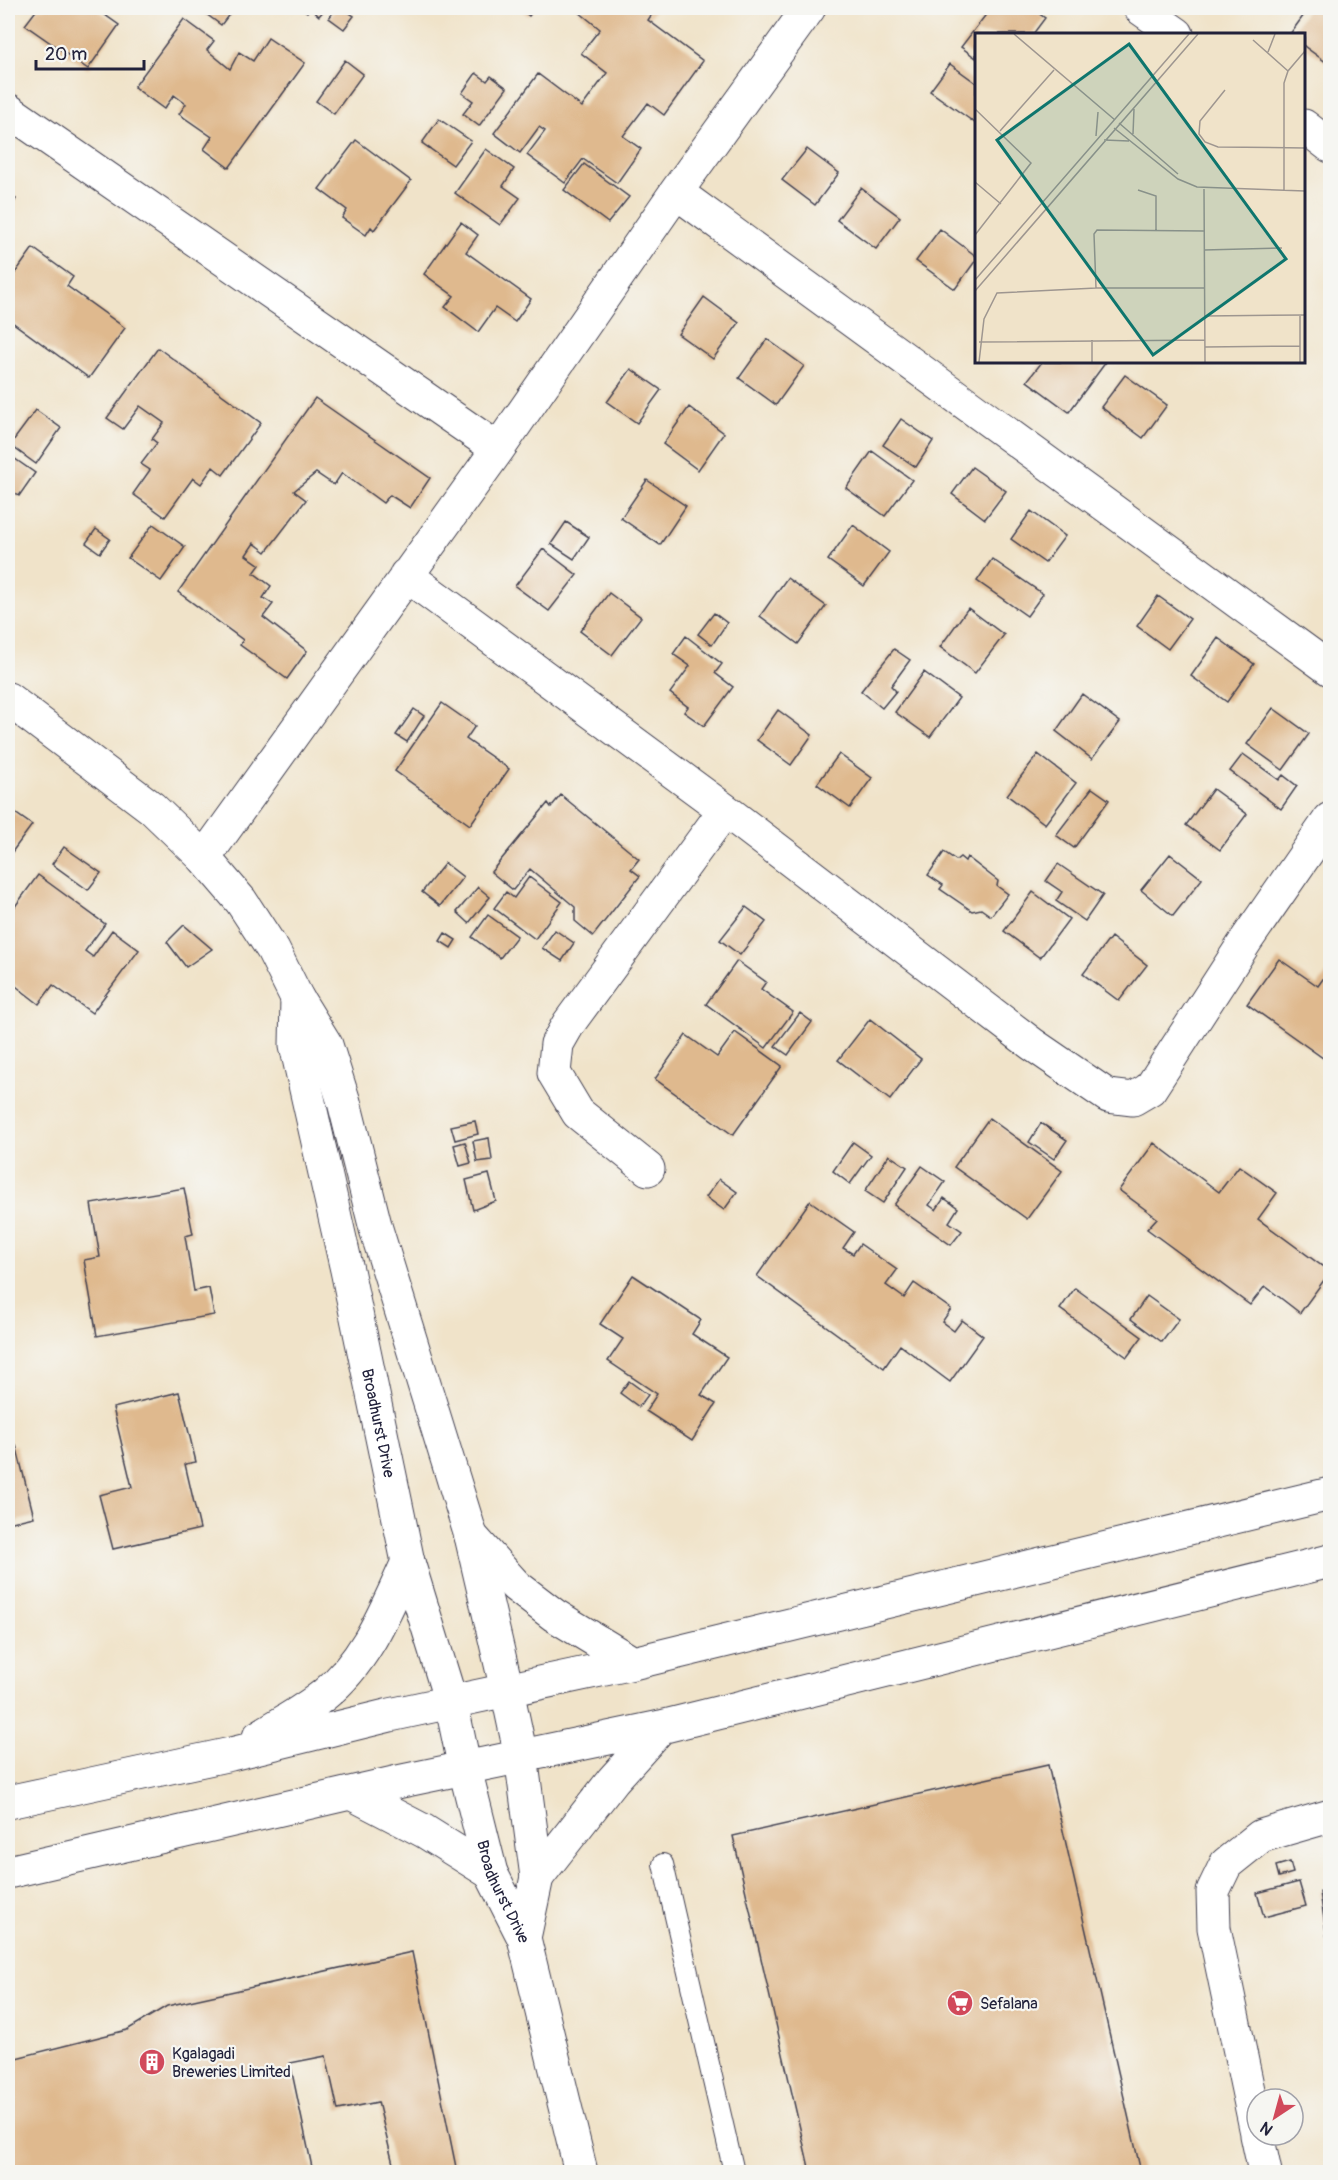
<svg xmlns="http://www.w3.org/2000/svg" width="1338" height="2180" viewBox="0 0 1338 2180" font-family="Pangolin,sans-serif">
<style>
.building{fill:#dfb98e}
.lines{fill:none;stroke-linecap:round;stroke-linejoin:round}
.lane-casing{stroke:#413f50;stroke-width:22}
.street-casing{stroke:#413f50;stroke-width:35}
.secondary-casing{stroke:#413f50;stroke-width:35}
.primary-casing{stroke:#413f50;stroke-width:35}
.lane{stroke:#fff;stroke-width:20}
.street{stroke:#fff;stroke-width:33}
.secondary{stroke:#fff;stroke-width:33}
.primary{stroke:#fff;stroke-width:33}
.labels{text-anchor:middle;stroke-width:4.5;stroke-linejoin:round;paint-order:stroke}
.street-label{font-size:16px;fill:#22223b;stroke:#f6f6f2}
.poi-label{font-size:16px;fill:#22223b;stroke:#f6f6f2;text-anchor:start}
.inset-road{fill:none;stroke:#9e9690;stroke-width:1.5}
.view{fill:#0f766e;fill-opacity:0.15;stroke:#0f766e;stroke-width:3}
.inset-edge{fill:none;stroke:#22223b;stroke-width:3}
</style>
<rect width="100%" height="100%" fill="#f6f6f2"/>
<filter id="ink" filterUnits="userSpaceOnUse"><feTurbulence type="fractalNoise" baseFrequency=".0167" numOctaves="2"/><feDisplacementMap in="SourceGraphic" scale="12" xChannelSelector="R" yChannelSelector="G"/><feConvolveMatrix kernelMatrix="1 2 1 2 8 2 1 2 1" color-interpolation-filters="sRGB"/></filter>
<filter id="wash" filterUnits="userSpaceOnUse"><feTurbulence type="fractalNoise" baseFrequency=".008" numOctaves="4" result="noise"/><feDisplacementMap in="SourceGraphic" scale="24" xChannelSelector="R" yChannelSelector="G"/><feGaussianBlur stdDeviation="1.35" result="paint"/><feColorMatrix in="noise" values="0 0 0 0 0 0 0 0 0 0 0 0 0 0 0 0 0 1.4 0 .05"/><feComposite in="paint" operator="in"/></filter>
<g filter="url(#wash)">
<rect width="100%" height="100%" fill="#f0e3c9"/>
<g id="blocks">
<path class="building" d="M38,8H95L119,25L88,69L25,25Z
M198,8H234L221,25Z
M301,8H326L319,16L310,8L307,12Z
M336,8H342L354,16L344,29L329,18Z
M519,8H535L529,16Z
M583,8H656L648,20L703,61L664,115L648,103L623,136L641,149L617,183L583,159L565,183L527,155L545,131L539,127L520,153L494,133L538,74L582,107L607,73L581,53L600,29L579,12Z
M991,8H1031L1045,18L1033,34H976V58L961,47Z
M1309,8H1324L1330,12V65L1304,46V34H1290Z
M184,19L214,41L207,50L230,69L239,52L253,61L268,38L305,63L229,168L204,149L212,137L179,114L186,104L174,95L164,109L134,87Z
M345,60L363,74L334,114L316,101Z
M950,64L976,83V121L975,123L930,91Z
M476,73L487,81L491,76L507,88L479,126L463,114L473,101L462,93Z
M439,119L471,141L453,165L422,143Z
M356,140L411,181L374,230L371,227L366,235L342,218L347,210L319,189Z
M486,149L514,169L503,186L520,198L500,225L455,193Z
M807,149L839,173L815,205L782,180Z
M584,164L629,197L608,223L564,190Z
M861,188L900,217L876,249L837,220Z
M8,194L16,199L8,212Z
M461,222L478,235L466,252L531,299L515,322L495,308L478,332L445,307L454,296L424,274Z
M940,229L976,256V260L955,289L916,261Z
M33,248L73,277L67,286L125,328L89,378L8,319V283Z
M704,297L739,323L713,359L678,334Z
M767,339L804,366L776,405L739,378Z
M158,348L261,423L223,475L213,467L201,484L193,478L165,517L133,494L150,470L141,464L157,443L152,439L164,423L140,406L123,429L107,418Z
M1042,362H1106L1069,412L1027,381Z
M631,369L661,390L637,423L607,402Z
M1125,375L1167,405L1143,438L1101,407Z
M315,398L430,478L410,508L390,495L383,503L342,473L334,485L316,473L294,491L306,500L266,552L254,543L246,555L260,565L254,573L271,586L263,598L273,604L263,617L307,651L287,679L240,645L243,640L178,592Z
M689,407L724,433L698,470L663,444Z
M36,410L61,428L36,464L10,445Z
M901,419L933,441L916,467L883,445Z
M872,451L912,480L885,516L846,488Z
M8,454L35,473L19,496L8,488Z
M972,467L1006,491L985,519L952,494Z
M647,480L686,506L660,545L621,518Z
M1031,511L1065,536L1045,563L1011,539Z
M566,522L589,537L574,559L551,544Z
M153,524L185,547L161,581L128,558Z
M853,525L889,552L864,586L828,560Z
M96,529L110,539L100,553L86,543Z
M543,549L577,575L549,611L515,586Z
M992,559L1043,594L1027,616L977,581Z
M787,578L826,606L798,644L760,616Z
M609,593L641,617L612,655L580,631Z
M1158,596L1190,619L1168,649L1137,626Z
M968,608L1004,635L975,673L940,647Z
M714,613L727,623L712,645L698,634Z
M686,636L722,664L715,673L733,687L704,726L684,712L688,707L670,693L690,666L673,654Z
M1218,638L1254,664L1227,702L1191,676Z
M894,649L910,660L891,686L896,691L882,708L861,691Z
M924,672L959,698L930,737L895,712Z
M1082,694L1120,722L1092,759L1056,731Z
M442,703L475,726L466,739L509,769L470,825L395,771Z
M1273,708L1309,734L1283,770L1247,744Z
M414,709L424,716L407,742L396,735Z
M778,710L812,735L791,765L757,740Z
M839,754L872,778L850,808L817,784Z
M1038,754L1076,783L1045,824L1007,795Z
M1243,754L1279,780L1283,775L1297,786L1281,809L1230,771Z
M1092,788L1109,800L1074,848L1056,835Z
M1213,789L1247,814L1220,850L1186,825Z
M561,795L639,859L631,869L640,876L593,936L575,921V907L530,869L513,890L491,872L548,803L551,807Z
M8,808L32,825L12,852L8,848Z
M64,847L101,873L88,890L52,864Z
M944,852L956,860L960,857L965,861L967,857L998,881L997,886L1008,894L991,916L981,909L972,911L940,889L943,885L928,875Z
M1170,854L1202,879L1173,916L1141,890Z
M445,863L463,877L440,906L422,892Z
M1058,864L1103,895L1085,921L1056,901L1062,892L1046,881Z
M38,875L105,924L85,951L93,957L112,930L139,950L92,1013L53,985L39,1004L8,980V916Z
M529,877L562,902L535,939L494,908L506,892L514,898Z
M478,887L490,897L469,923L457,912Z
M1033,892L1069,919L1040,958L1004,931Z
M746,907L766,922L740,955L720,940Z
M488,915L517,936L500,958L472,937Z
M184,925L212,949L186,967L167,942Z
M555,930L574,943L562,961L542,948Z
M445,933L456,940L451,948L440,941Z
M1111,937L1147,965L1119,1001L1083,974Z
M1279,959L1318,986L1330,969V1063L1247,1004Z
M737,961L766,982L761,989L793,1012L766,1048L706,1004Z
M800,1013L812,1022L788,1055L775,1046Z
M870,1019L921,1059L890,1100L838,1060Z
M735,1032L782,1066L733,1135L655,1079L686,1035L717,1057Z
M989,1118L1062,1171L1027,1219L954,1167Z
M475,1121L478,1134L455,1140L451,1126Z
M1041,1123L1067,1140L1054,1159L1029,1142Z
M489,1138L492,1160L477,1162L473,1141Z
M465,1142L471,1163L460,1166L454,1145Z
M853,1142L871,1155L850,1184L833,1171Z
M1154,1143L1219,1192L1239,1166L1277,1193L1258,1219L1330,1272L1300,1313L1265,1286L1250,1305L1147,1229L1157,1218L1119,1190Z
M889,1155L907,1167L883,1203L865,1191Z
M922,1166L945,1182L929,1205L936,1210L944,1198L958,1208L949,1222L962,1231L951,1245L894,1205Z
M489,1174L496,1201L473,1210L466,1180Z
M719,1179L737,1192L724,1210L706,1197Z
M184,1188L193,1234L185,1236L194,1291L209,1288L214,1315L97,1336L84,1260L100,1257L91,1204Z
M810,1201L854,1232L843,1248L853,1254L860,1244L897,1270L886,1285L904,1298L914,1283L951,1309L942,1322L954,1331L962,1320L983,1336L950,1382L900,1345L884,1368L757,1276Z
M633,1275L701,1320L692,1334L727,1357L701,1395L716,1404L692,1441L646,1411L657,1394L608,1361L623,1339L600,1324Z
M1075,1288L1142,1337L1127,1357L1060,1309Z
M1147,1296L1179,1319L1162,1342L1131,1319Z
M629,1381L648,1395L639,1407L620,1393Z
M179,1392L196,1462L185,1464L200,1529L113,1549L99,1495L132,1487L113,1408Z
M16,1445L34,1517L8,1523V1447Z
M1048,1765L1141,2172H810L733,1836Z
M1290,1862L1293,1873L1279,1877L1276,1866Z
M1299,1882L1306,1906L1264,1917L1257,1893Z
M1330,1890V1952H1329L1320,1892Z
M412,1952L457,2172H395L378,2102L338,2110L326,2056L290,2063L313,2172H8V2060L127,2030L167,2006Z"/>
</g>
</g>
<g filter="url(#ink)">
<use href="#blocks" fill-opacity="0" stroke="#413f50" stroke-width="1.5"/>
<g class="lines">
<defs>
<path id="lane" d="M663,1864L734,2172"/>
<path id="street" d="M1140,8L1177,34
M8,110L498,449
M1304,126L1330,146
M676,192L1330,669
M406,575L725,810L1032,1044L1108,1096L1133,1099L1150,1089L1247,939L1330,819
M204,858L498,449L676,192L809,8
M648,1169L578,1113L554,1073L557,1044L569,1023L725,810
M1257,2133L1214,1928L1213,1891L1226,1864L1261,1836L1330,1816
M1257,2135L1265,2172"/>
<g id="secondary">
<path d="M8,699L152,808L204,858L241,901L273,950L297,998L326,1045L344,1102L376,1229L471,1536L507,1690L521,1756L537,1877L524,1938"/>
<path id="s1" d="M297,998L296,1045L347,1270L408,1562L451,1702L465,1769L491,1873L524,1938L581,2172"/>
</g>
<path id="primary" d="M471,1536L516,1586L554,1615L633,1663
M259,1737C281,1723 304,1711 325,1694C367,1660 386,1609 408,1562
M351,1793L424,1831L491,1873
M8,1802L231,1754L390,1715L633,1663L1330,1494
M8,1872L402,1781L661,1727L1330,1561
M537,1877L613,1780L661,1727"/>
</defs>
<use href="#lane" class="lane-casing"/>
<use href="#street" class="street-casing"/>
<use href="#secondary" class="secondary-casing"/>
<use href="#primary" class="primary-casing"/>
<use href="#lane" class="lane"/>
<use href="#street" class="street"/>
<use href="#secondary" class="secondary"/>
<use href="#primary" class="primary"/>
</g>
</g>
<defs>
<symbol id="supermarket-disc" viewBox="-11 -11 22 22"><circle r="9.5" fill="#d1495b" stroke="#f6f6f2"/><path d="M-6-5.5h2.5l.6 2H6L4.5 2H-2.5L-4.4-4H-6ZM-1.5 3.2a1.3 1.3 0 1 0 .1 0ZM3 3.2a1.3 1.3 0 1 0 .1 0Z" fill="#fff"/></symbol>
<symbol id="building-disc" viewBox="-11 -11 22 22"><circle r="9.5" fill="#d1495b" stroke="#f6f6f2"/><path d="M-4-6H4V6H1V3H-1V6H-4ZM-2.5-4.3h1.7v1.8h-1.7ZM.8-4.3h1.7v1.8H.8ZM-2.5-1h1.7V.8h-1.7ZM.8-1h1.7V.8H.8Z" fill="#fff"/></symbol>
</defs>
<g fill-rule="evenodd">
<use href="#supermarket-disc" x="945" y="1988" width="30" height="30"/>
<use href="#building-disc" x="137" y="2047" width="30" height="30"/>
</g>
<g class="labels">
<g class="street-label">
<text dy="6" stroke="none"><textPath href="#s1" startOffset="434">Broadhurst Drive</textPath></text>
<text dy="6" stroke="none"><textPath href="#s1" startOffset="920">Broadhurst Drive</textPath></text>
</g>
<g class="poi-label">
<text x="980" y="2009">Sefalana</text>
<text x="172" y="2059">Kgalagadi<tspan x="172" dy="18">Breweries Limited</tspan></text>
</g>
</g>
<g transform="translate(975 33)">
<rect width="330" height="330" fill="#f0e3c9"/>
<path class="inset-road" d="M39,1L140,87M278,7L313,38M293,19L300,1M250,57L225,88L224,101L230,109L243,114L330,115M0,76L56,130L0,202M144,90L203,141M139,95L203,146L222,154L330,158M25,98L79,37M158,101L159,76M121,103L123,79M129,107L154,108M0,149L26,171M229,156L230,329M163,157L181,163V198M309,158V50L313,38L330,18M229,198L122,197L119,201L121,255H230M229,217L307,215M0,247L214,1M0,258L223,1M325,282V329M230,283L330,282M4,309L230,307M230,314L325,313M4,329L9,286L22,260L121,255M117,329V307"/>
<path class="view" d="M154,11L311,226L178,322L22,107Z"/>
<rect width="330" height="330" class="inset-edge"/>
</g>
<rect width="1338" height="2180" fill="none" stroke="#f6f6f2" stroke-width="30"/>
<g transform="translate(1275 2117) rotate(216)"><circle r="28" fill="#f6f6f2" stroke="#a1a1a9" stroke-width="1.5"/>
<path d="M0-4.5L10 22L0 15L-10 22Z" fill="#d1495b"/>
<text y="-9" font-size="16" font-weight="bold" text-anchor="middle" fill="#22223b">N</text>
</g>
<path d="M36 60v9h108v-9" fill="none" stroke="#22223b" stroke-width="3"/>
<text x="45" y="60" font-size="18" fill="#22223b" stroke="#f6f6f2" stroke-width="4.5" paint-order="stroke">20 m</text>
</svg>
